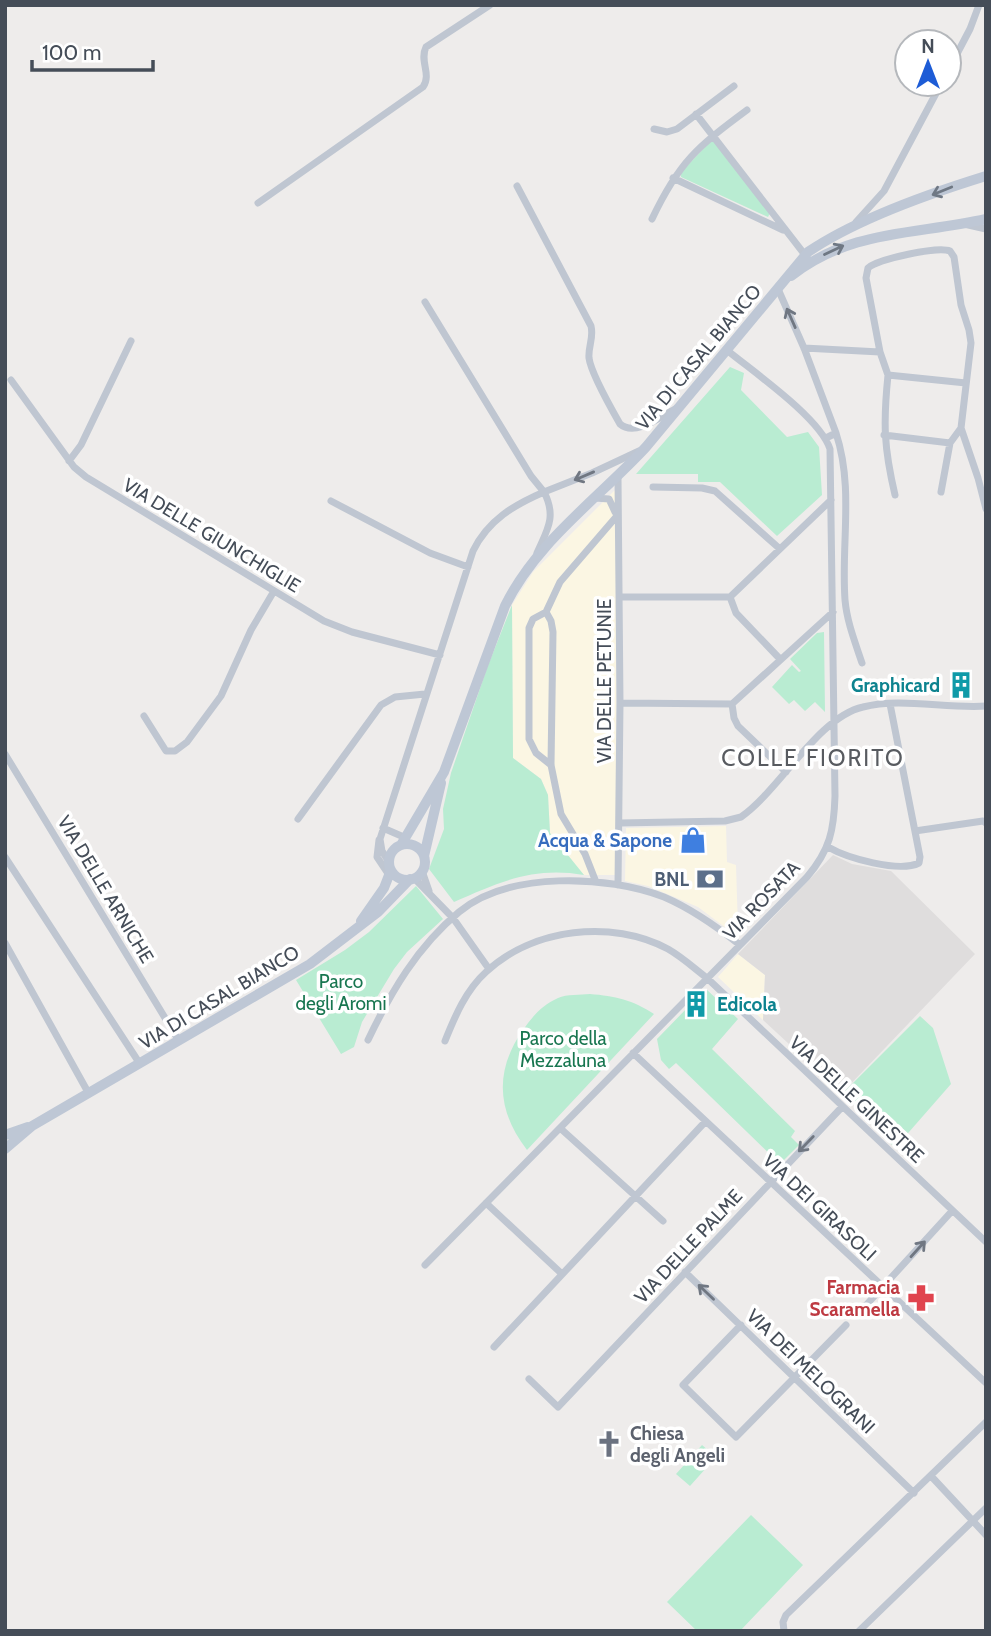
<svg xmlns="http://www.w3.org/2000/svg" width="991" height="1636" viewBox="0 0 991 1636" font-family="Cabin,sans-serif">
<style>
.commercial{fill:#fbf6e3}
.education{fill:#dfdddd}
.green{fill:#b9ecd2}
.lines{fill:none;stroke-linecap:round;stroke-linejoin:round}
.minor{stroke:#bfc6d1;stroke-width:7}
.secondary{stroke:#bec7d5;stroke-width:10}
.oneway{stroke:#6f7884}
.oneway2{stroke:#707782}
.labels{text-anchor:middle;stroke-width:7;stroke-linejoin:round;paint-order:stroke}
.street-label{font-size:19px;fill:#454d58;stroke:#fff}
.culture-label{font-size:19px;font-weight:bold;fill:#0d838f;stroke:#fff;text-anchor:end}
.shop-label{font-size:19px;font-weight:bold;fill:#366cbe;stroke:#fff;text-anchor:end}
.service-label{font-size:19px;font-weight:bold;fill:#4e5e75;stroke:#fff;text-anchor:end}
.park-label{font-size:19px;fill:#187650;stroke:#fff}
.health-label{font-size:19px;font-weight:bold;fill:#be3a42;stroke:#fff;text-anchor:end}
.worship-label{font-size:19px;font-weight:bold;fill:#5b616d;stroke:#fff;text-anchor:start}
.quarter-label{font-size:23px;letter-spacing:2px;fill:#585b60;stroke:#fff}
</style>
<rect width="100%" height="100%" fill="#eeeceb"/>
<path class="commercial" d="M616,489L617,875H584L550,833L548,795L541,779L513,758L512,605L533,572Z
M726,826L727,862L736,865L738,929L734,934L698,907L648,886L625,881L626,828Z
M738,954L765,975L763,1020L718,977Z"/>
<path class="education" d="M833,855L852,864L891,871L975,954L842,1093L763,1020L765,975L738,954Z"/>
<path class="green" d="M711,141L716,142L770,213L768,217L681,177V172Z
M730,367L744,373L741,390L787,437L808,432L819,447L822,495L777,536L720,482H698V474H636Z
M512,605L513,758L541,779L548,795L550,833L584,875C534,866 499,882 454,902L429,869L444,829L443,809L451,773L487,668Z
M824,632L825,712L815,702L805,711L794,700L789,704L772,687L792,665L799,672L801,671L790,659L817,633Z
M416,886L443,919L407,952L394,969L362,1022L354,1047L341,1054L296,980L345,950L369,932Z
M706,989L738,1019L712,1049L795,1131L791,1137L799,1145L780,1164L676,1063L669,1069L661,1060L657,1039L689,1006L696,1012L704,1002L699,997Z
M590,994C615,996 633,1000 654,1014L527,1150C497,1111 494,1071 523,1030C532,1017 542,1005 558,998C567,994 580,995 590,994Z
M920,1016L933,1028L951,1084L895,1148L843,1093Z
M702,1445L716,1457L690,1486L676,1474Z
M751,1515L803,1565L740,1631H697L667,1602Z"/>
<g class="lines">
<path class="minor" d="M949,69L970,29L979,5
M696,114L805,255
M654,129L667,132L677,129L734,86
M673,178L783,230
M517,186L591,326C594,338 588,346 589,358C591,373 612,410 620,424C635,437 660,417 675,409
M258,203L423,87C432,74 419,61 426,47L490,5
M652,219C679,162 697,147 747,110
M856,222L884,191L941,84
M964,224L986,229
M778,289L804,348L836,433
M804,348L880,352L888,375L966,383
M880,352L866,278L868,268C878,259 938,246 950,251L954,257L961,305L969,330L971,343L961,428L950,443L941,492
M888,375C883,424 884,448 895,495
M11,380L74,467L86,477L324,621L352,632L440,655
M961,428L978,478L986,509
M884,435L950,443
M826,438L836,433C854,488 841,543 845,600C847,622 855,642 862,663
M69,461L81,445L131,341
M618,478L620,703L618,885
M653,487L702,488L715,491L780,549
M595,498L609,499L615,512
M331,501L430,553L468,567
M537,553C547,530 557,517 544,492L592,473L639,451
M619,597H730L831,500
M730,597L736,613L780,659
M546,612L551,621L553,632L551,765L561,814L585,854L596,882
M620,703L732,704L833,612
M732,704L734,718L738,726L786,772
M144,716L166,751H175L187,742L221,696L251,630L274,591
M5,754L179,1041
M551,765L536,753L529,739V628L533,619L546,612L560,582L616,517
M298,819L381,705L395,697L425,694
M620,823L725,821L741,817C779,791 818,717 863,707C900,697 947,709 986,706
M383,828L406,838
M915,831L983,821L986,823
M379,840L377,857L389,875
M828,847C847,858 899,873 919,863L920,857L890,704
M5,857L140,1064
M389,862L382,851L380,839L473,551C488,520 514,505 544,492L531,476L425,302
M422,871L429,891
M414,878L453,918L489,969
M5,943L89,1094
M368,1040C391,992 417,947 459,912C509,871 607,875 664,897C692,909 716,926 740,945
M445,1041C455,1016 466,990 486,972C533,928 612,919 668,949C682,957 694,968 707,978L986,1242
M633,1053L986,1383
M560,1128L663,1221
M486,1203L562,1274
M425,1265L807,877C830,850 834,830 835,796L830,449C820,418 755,373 728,351
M685,1272L914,1493
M858,1314L952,1211
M741,1325L683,1385L736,1437L846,1325
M494,1347L705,1122
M529,1379L558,1407L842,1107
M931,1476L986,1535
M784,1631L783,1622L786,1615L986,1422
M859,1631L986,1508"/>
<path class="secondary" d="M791,276C851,229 915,235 986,219
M389 862a18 18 0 1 1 36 0a18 18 0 1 1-36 0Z
M401,845L444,772L505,606C537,541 598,499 646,447L808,252C855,220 931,193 986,176
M424,856L441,783
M361,921L384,888L391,870
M5,1135L28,1127
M5,1149L32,1126L310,964L378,912L410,879"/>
</g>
<defs><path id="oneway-shaft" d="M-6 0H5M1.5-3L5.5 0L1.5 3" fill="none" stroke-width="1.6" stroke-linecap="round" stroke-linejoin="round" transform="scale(1.75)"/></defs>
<g class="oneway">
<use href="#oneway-shaft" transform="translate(942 191) rotate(158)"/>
<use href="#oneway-shaft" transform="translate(834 250) rotate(-25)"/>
</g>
<g class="oneway2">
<use href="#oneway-shaft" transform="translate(791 318) rotate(-114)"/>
<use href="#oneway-shaft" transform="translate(584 476) rotate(157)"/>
<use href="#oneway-shaft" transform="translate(806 1144) rotate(134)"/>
<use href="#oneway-shaft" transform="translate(918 1249) rotate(-48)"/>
<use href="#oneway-shaft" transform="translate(706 1292) rotate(-136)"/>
</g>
<defs>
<symbol id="building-bare" viewBox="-9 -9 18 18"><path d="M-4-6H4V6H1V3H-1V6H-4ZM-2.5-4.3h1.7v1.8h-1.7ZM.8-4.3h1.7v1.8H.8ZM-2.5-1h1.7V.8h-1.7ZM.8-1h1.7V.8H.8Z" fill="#0f9aa8" stroke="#fff" stroke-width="2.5" paint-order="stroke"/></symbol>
<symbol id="shop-bare" viewBox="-9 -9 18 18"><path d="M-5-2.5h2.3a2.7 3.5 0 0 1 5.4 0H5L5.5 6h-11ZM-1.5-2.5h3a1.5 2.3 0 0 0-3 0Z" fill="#3f7fe0" stroke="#fff" stroke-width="2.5" paint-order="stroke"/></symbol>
<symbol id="bank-bare" viewBox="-9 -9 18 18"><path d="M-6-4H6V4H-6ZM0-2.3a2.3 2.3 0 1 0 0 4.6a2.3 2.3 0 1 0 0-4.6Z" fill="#5c6f8a" stroke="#fff" stroke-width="2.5" paint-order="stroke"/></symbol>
<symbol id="pharmacy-bare" viewBox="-9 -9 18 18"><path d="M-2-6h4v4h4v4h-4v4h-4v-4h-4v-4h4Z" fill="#e0444e" stroke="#fff" stroke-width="2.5" paint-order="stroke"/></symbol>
<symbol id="church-bare" viewBox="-9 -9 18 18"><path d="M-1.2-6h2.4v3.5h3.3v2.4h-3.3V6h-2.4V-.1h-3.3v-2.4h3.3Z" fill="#6b7280" stroke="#fff" stroke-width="2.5" paint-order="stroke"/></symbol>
</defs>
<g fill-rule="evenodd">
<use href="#building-bare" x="942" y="666" width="38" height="38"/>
<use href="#shop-bare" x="674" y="821" width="38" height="38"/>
<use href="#bank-bare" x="691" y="860" width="38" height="38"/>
<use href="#building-bare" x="677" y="985" width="38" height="38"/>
<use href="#pharmacy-bare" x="902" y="1279" width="38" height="38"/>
<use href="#church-bare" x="590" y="1425" width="38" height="38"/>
</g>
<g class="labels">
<g class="street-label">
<text transform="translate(698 357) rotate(-50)" y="7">VIA DI CASAL BIANCO</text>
<text transform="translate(212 535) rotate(31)" y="7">VIA DELLE GIUNCHIGLIE</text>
<text transform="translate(604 681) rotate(-90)" y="7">VIA DELLE PETUNIE</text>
<text transform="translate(106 889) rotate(59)" y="7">VIA DELLE ARNICHE</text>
<text transform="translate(761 900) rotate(-46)" y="7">VIA ROSATA</text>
<text transform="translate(219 997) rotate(-31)" y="7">VIA DI CASAL BIANCO</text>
<text transform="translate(857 1099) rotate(43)" y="7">VIA DELLE GINESTRE</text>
<text transform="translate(820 1207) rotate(43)" y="7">VIA DEI GIRASOLI</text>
<text transform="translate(688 1246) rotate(-47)" y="7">VIA DELLE PALME</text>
<text transform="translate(811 1371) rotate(44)" y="7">VIA DEI MELOGRANI</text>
</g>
<g class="culture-label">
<text x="940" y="692">Graphicard</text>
<text x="717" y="1011" text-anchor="start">Edicola</text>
</g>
<g class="shop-label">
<text x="672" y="847">Acqua &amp; Sapone</text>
</g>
<g class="service-label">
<text x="689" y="886">BNL</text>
</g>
<g class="park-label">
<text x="341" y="988">Parco<tspan x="341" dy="22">degli Aromi</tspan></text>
<text x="563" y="1045">Parco della<tspan x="563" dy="22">Mezzaluna</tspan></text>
</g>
<g class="health-label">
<text x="900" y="1294">Farmacia<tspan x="900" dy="22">Scaramella</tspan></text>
</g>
<g class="worship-label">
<text x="630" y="1440">Chiesa<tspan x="630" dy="22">degli Angeli</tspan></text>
</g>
<g class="quarter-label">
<text x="813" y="766">COLLE FIORITO</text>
</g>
</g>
<rect width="991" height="1636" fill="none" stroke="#454d58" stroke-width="14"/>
<g transform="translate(928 63)"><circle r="33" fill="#ffffff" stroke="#b5b8bc" stroke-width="2"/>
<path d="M0-5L12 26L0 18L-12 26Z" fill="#1d5cd6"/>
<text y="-10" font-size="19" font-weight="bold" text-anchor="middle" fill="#454d58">N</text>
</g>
<path d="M32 60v10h121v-10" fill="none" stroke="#454d58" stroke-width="3.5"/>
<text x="42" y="60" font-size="21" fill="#454d58" stroke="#ffffff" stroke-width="5" paint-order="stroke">100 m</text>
</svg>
